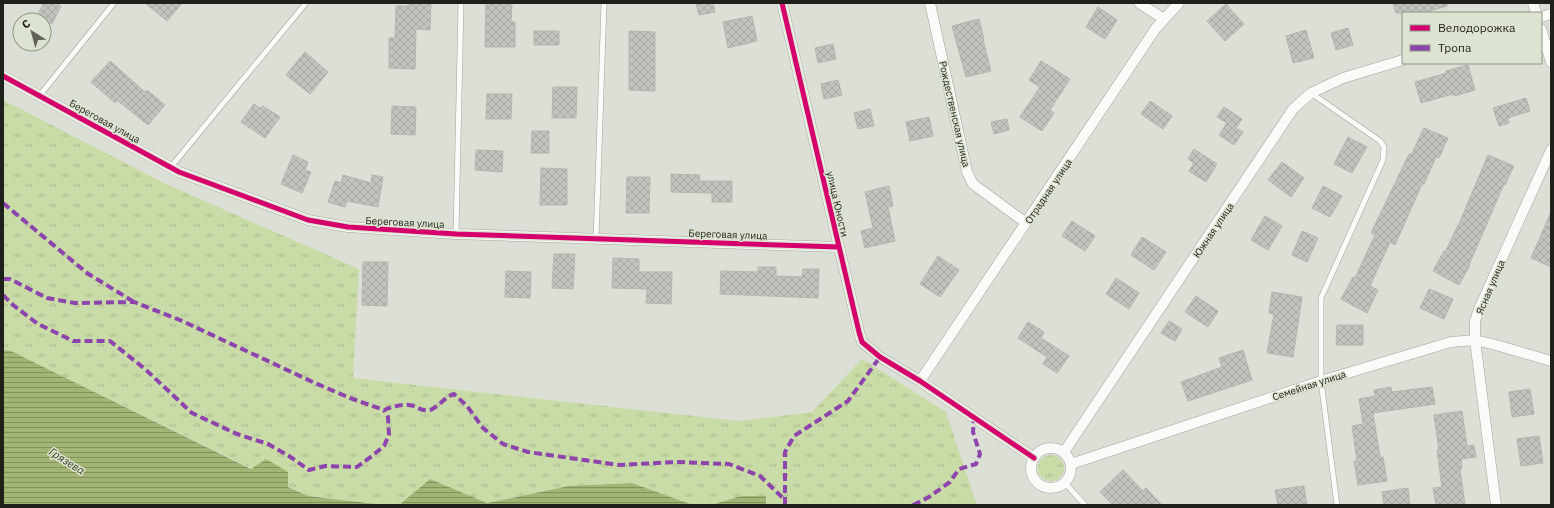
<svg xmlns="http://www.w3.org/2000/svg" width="1554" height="508" viewBox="0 0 1554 508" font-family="'IBM Plex Sans',sans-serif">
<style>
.grass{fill:url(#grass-tufts)}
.water{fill:url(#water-rules)}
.building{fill:url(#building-cross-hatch);stroke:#b3b6ae}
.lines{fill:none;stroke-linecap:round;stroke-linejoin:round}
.lane-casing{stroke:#a1a49c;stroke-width:6}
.street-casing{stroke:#a1a49c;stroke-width:11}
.lane{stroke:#fafaf9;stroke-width:5}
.street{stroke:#fafaf9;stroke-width:10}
.quiet{stroke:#8e44ad;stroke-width:4;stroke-dasharray:8 4;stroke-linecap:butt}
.cycleway-casing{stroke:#dce3d1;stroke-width:8}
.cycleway{stroke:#d6006c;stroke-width:5}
.labels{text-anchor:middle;stroke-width:3;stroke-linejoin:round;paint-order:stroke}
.street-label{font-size:10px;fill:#1e201a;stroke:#dce3d1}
.water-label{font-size:11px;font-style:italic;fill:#313c17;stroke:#dce3d1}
</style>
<defs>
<pattern id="grass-tufts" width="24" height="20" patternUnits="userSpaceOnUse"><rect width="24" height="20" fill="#c9dba6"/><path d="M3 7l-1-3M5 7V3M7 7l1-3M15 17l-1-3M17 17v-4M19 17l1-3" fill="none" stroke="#acbc8e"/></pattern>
<pattern id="water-rules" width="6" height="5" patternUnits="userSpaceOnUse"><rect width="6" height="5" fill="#a2b574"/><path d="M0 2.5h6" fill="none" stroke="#83935e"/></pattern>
<pattern id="building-cross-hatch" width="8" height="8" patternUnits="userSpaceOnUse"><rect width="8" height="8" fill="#c1c4bc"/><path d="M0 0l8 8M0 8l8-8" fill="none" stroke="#a5a8a1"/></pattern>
</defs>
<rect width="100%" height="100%" fill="#dbdfd5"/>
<path class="grass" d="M3,100L166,184L359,269L353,378L739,421L812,412L862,359L946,412L977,505H766V496H741L711,505H693L632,483L569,486L487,503L430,479L399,505H384L308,496L11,351L3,350Z
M1038 468a13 13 0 1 1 26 0a13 13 0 1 1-26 0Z"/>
<path class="water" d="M3,350L11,351L251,469L266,459L288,472V487L308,496L384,505H3Z
M430,479L487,503L569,486L632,483L693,505H399Z
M741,496H766V505H711Z"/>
<path class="building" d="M44,3H56L61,6L52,24L37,16Z
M145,3H182L167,21Z
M408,3H431L430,30L416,29L415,69L389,68V38H395L396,6H408Z
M486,3H512L511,22H515V47H485Z
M696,3H713L715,12L699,15Z
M1393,3H1447V6L1422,13H1396Z
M1226,4L1244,24L1225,41L1207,21Z
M1098,7L1117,20L1105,39L1086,27Z
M752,16L757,41L728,48L723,22Z
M979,19L984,39L983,40L991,71L966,77L952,26Z
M1348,28L1353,45L1336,50L1331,33Z
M1306,30L1314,58L1293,63L1286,36Z
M534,31H559V45H534Z
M629,31L655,32V91L629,90Z
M833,44L836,59L818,63L815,48Z
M305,52L328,72L310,94L286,75Z
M110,61L145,92L147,90L165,105L148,125L117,100L115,103L91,82Z
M1041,61L1070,79L1050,110L1054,113L1042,131L1020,117L1040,87L1029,80Z
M1468,65L1475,90L1454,96L1453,94L1421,103L1415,82L1447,73L1446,71Z
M838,80L842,95L824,99L821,84Z
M553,87H577L576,118H552Z
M487,94H512L511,119H486Z
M1526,98L1530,111L1508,118L1509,123L1499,126L1493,108Z
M1150,101L1172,116L1163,129L1141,114Z
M254,104L260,108L263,106L280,117L265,138L241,122Z
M392,106L416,107L415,135L391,134Z
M1224,107L1242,119L1236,128L1243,132L1234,145L1219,135L1227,123L1217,117Z
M870,109L874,126L858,129L854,113Z
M929,117L933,136L910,141L906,122Z
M1007,119L1009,130L994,134L991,122Z
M1424,128L1448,138L1439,158L1436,157L1424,184H1422L1395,245L1390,242L1370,286L1378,290L1367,313L1341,299L1353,277L1355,278L1375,235L1371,233L1409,154L1411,155Z
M532,131H549V153H531Z
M1348,137L1367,147L1352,173L1334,164Z
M1194,149L1217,164L1206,182L1189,171L1194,163L1188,159Z
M476,150L503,151L502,172L475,170Z
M293,155L308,162L305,170L311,172L302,193L281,184Z
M1488,155L1514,166L1505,185L1504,184L1469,265H1470L1459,285L1433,271L1444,251L1445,252L1461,219Z
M1282,162L1304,178L1291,197L1268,180Z
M541,168L567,169V205H540Z
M671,174L700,175L699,181H732V202H712V193L671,192Z
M343,175L371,183L372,175L383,177L378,207L347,201L345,207L328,202L335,181L341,183Z
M627,177H650L649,213H626Z
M889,186L893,206L888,207L895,241L865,248L861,231L873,228L865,192Z
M1323,186L1342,196L1330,217L1312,208Z
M1551,212V267L1531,258Z
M1265,216L1282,226L1268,250L1251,240Z
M1072,221L1095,236L1085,251L1062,236Z
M1302,231L1318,238L1307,262L1292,255Z
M1142,237L1166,252L1154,270L1131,255Z
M554,254H575L573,289L552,288Z
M938,256L959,270L940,297L920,284Z
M613,258L639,259V272H672L671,304L646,303L647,289L612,288Z
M363,262H388L387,306L362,305Z
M758,267H776V276L802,277L803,269H819L818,298L720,294L721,271L758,272Z
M506,271L531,272L530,298L505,297Z
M1116,278L1139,293L1129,309L1106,294Z
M1429,289L1453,299L1444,319L1420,308Z
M1272,292L1302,297L1293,357L1267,353L1274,314L1269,313Z
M1196,296L1218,311L1208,327L1185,312Z
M1169,321L1182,329L1175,341L1161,333Z
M1028,322L1044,332L1041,338L1069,356L1057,373L1043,364L1047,357L1018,338Z
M1337,325H1363V345H1336Z
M1243,350L1252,380L1188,401L1181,382L1222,367L1219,358Z
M1391,387L1392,392L1432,387L1435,404L1373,413L1380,457H1383L1387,481L1358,485L1354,461H1357L1352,426L1363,424L1359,399L1375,396L1374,390Z
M1530,389L1534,414L1512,417L1509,392Z
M1462,411L1467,446L1474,445L1476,457L1461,459L1462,468L1460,469L1465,505H1436L1433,488L1442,487L1437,450H1439L1434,415Z
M1539,436L1543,463L1521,466L1517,439Z
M1123,470L1143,491L1146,488L1162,505H1113L1100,492Z
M1304,486L1307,505H1278L1275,490Z
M1408,488L1410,505H1384L1382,492Z"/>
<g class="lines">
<defs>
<path id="lane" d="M1311,93L1380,141L1384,147L1383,160L1321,298V381L1337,505
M40,95L114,3
M170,168L306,3
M456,234L461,3
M596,239L604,3
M1065,483L1085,505"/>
<path id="street" d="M782,3L859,332L862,342L880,357L920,381L1034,458
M930,3L967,172L973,184L1026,223
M1139,3L1164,19
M1533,3L1536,13
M1541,17L1551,14
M1541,29L1551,62
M3,76L179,172L308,220L348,227L456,234L839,247
M920,381L1156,28L1179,3
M1031 468a20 20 0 1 1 40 0a20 20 0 1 1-40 0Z
M1064,452L1293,109L1311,93L1343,78L1403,60
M1071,464L1321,381L1451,342L1475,340L1496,345L1551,361
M1496,505L1475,340V321L1479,309L1551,150"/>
</defs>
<use href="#lane" class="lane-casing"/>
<use href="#street" class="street-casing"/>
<use href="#lane" class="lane"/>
<use href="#street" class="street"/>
<path class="quiet" d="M3,203L87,273L134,302
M3,279H10L47,298L75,303L134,302L180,320L315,383L350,398L384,410C392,407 400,404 409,405C417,406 422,412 430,410C439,407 443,398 454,394L467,406L483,428L503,444L528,452L619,465L676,462L729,464L760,476L785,500
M3,295L13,305L38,324L73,341H110L145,369L192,413L237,434L268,444L289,456L309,470L325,466L357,467L372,456L384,446L389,435L388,417L384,410
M785,505V452L794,436L848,401L880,357
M913,505L929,497L950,482L959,469L976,464L980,454L973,432L974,418"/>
<defs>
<path id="cycleway" d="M782,3L859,332L862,342L880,357L920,381L1034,458
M3,76L179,172L308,220L348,227L456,234L839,247"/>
</defs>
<use href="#cycleway" class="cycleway-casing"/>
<use href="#cycleway" class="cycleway"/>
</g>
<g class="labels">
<g class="street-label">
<text transform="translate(955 114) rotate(77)" y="4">Рождественская улица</text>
<text transform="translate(105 121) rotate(29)" y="4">Береговая улица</text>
<text transform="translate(1048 191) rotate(-56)" y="4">Отрадная улица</text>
<text transform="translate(838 204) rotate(77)" y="4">улица Юности</text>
<text transform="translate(405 222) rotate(3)" y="4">Береговая улица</text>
<text transform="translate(1213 230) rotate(-56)" y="4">Южная улица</text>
<text transform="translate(728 234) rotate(2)" y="4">Береговая улица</text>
<text transform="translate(1490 287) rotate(-67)" y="4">Ясная улица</text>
<text transform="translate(1309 385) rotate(-18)" y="4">Семейная улица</text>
</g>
<g class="water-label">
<text transform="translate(67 461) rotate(32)" y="4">Грязева</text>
</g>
</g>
<rect width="1554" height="508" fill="none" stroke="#1e201a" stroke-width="8"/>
<rect x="1402" y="12" width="140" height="52" fill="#dce3d1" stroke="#909588"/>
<rect x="1410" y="25" width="20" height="6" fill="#d6006c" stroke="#909588"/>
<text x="1438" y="32" font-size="12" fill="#1e201a">Велодорожка</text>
<rect x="1410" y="45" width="20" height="6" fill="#8e44ad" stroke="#909588"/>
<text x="1438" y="52" font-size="12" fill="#1e201a">Тропа</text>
<g transform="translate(32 32) rotate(323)"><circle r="19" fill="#dce3d1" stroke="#909588"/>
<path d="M0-3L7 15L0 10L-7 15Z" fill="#60635b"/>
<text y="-6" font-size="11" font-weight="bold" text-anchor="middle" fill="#1e201a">С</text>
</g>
</svg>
